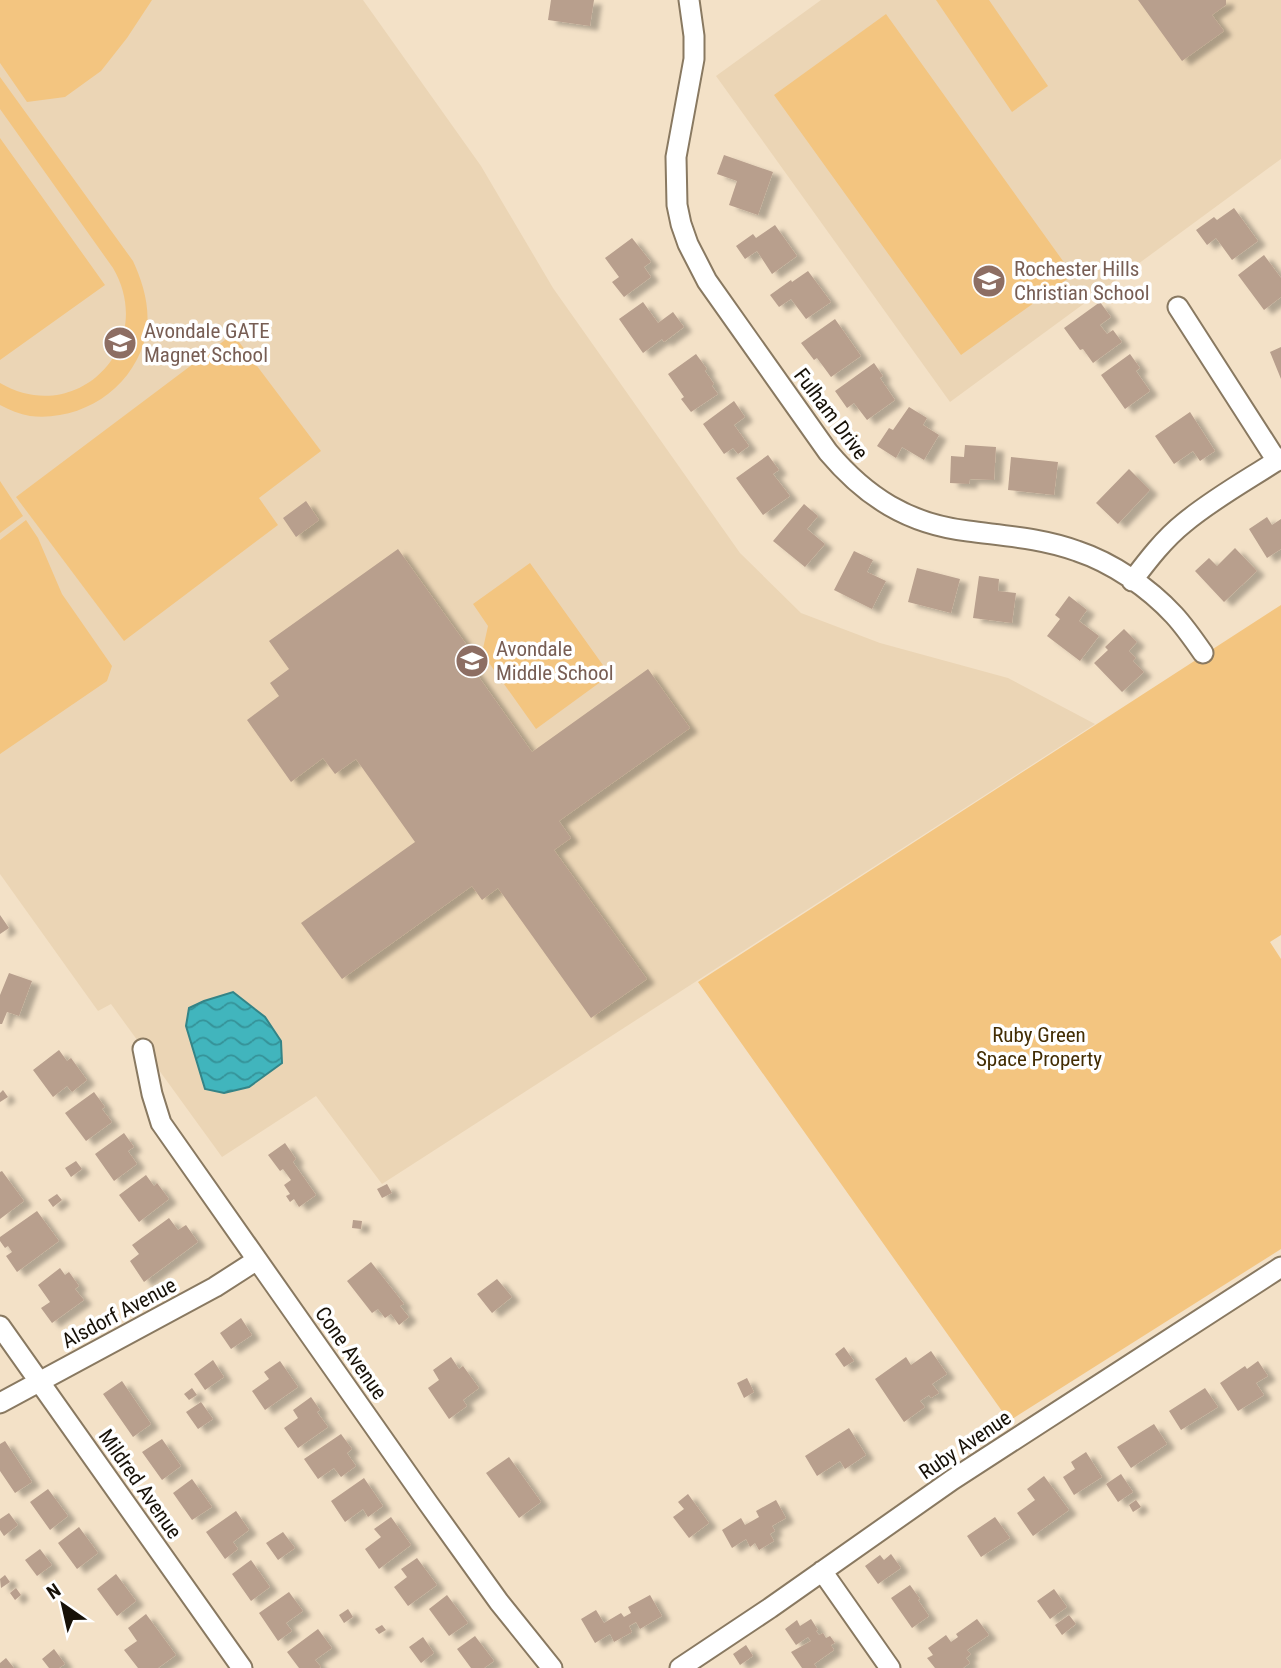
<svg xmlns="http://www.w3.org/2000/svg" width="1281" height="1668" viewBox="0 0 1281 1668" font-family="'Roboto Condensed',sans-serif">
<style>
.built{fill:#ebd5b5}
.green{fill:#f3c580}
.water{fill:url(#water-waves);stroke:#348487;stroke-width:2}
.building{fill:#b89f8d;filter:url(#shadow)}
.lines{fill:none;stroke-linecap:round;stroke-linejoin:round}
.minor-casing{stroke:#897961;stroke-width:23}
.minor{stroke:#fff;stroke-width:19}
.labels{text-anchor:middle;stroke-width:7;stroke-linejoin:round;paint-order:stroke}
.education-label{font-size:21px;fill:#785e54;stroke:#fff;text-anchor:start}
.street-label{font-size:21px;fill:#171108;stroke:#fff}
.park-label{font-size:21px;fill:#432d03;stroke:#fff}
</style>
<defs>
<pattern id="water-waves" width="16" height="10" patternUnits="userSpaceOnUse" patternTransform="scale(1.75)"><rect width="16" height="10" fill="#41b5bd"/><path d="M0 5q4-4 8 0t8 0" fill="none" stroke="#359298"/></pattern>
<filter id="shadow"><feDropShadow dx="8" dy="4.5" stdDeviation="2" flood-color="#0004"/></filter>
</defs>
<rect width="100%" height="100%" fill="#f3e1c7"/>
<path class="built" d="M0,0H363L481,166L553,288L740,553L801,613L880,643L1008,678L1095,724L382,1184L316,1096L222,1157L111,1004L98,1011L0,874Z
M821,0H1281V159L950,402L716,76Z"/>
<path class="green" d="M0,0H152L127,38L101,71L65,97L27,102L0,63Z
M936,0H989L1048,86L1012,112Z
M886,14L1073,275L961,355L774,95Z
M0,77L133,261C143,283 151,308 146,334C135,387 83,422 30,416C20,414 9,410 0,405V383C77,428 158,345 113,268L0,109Z
M0,138L105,285L0,360Z
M233,334L321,451L259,498L278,525L124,641L16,497Z
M0,481L23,516L0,533Z
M26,520L38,538L62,594L112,666L107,681L0,754V540Z
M530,563L610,675L536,729L482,653L488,626L473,604Z
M1281,605V935L1270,942L1281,959V1249L1009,1421L698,982Z"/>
<path class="water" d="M233,992L265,1017L281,1041L282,1063L249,1087L224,1093L205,1089L186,1026L189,1008L204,1001Z"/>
<path class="building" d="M551,0H594L590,26L548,20Z
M1138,0H1226V5L1212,15L1224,31L1182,61Z
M724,155L773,172L758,215L729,205L737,181L717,174Z
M1234,208L1258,241L1232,260L1216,238L1207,245L1196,230L1214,217L1217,220Z
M775,225L797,256L772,274L757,251L745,259L736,246L753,234L756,238Z
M632,238L651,262L644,267L651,277L624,297L612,282L619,277L605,258Z
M1264,255L1281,278V297L1264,310L1238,275Z
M808,271L831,302L806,319L791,299L779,307L770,295L791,280L792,282Z
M643,302L658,323L673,312L684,327L664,342L662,339L643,353L619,319Z
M1100,302L1111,317L1100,325L1107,334L1113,330L1122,342L1093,363L1083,349L1080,350L1064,328Z
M835,319L861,356L831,377L817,358L814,360L801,343Z
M1281,347V379L1270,352Z
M696,354L707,369L705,371L714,384L712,386L718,394L691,412L681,399L684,397L668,374Z
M1130,354L1140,368L1136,371L1150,391L1125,409L1101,375Z
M874,363L883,376L880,378L895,400L867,420L854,403L847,408L835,391Z
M734,401L745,417L734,425L749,446L738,454L733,448L724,454L703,424Z
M909,407L927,418L923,425L939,435L924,460L902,447L896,458L877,446L889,428L893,430Z
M1190,412L1215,451L1200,461L1193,451L1174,464L1155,436Z
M965,445L996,447L994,480L970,479L969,484L950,483L951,456L964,457Z
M768,455L779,470L773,474L790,496L763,515L736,478Z
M1011,457L1058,462L1054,495L1008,490Z
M1129,469L1150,490L1118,524L1096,503Z
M306,501L319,520L296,537L283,518Z
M804,504L818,516L807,529L825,544L805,567L773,541Z
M1267,517L1272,525L1281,519V549L1267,558L1249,529Z
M1235,548L1257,571L1224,602L1195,571L1209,558L1217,566Z
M398,549L471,651L464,656L532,752L648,669L690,728L559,821L571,838L554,850L647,979L591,1018L498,888L482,900L472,886L342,979L301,923L415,842L356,759L335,774L323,758L291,782L247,720L279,696L270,683L289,669L269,641Z
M854,551L873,560L867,572L886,581L872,609L834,590Z
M917,568L960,579L951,613L908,602Z
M979,576L999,579L998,591L1016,593L1012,623L973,618Z
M1069,596L1087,610L1079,621L1099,636L1080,661L1047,636L1060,619L1055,615Z
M1124,629L1137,642L1129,651L1136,658L1133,661L1144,672L1122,692L1094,663L1108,650L1105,647Z
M0,915L9,928L0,934Z
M9,973L32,981L19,1016L7,1012L2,1024H0V995Z
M59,1050L67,1061L71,1058L87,1080L72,1092L67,1086L53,1097L33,1070Z
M3,1090L8,1097L0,1102V1093Z
M94,1092L105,1107L102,1109L112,1122L86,1141L65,1113Z
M124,1133L134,1147L128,1151L137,1164L114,1181L95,1154Z
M285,1143L296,1159L293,1162L316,1195L299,1207L294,1199L290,1202L286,1196L290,1194L284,1185L291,1180L283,1169L280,1171L268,1155Z
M76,1161L82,1169L71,1177L65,1168Z
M2,1171L24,1201L0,1219V1172Z
M146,1175L154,1186L157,1183L169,1199L139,1222L119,1195Z
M387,1184L392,1193L382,1198L377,1189Z
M57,1194L62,1200L53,1207L48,1200Z
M37,1211L59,1241L17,1272L6,1256L12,1252L8,1246L5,1248L0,1241V1237Z
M169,1218L178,1230L186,1225L198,1242L144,1282L130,1261L139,1254L132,1245Z
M353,1220L362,1221L361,1229L352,1228Z
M371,1262L404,1304L400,1306L409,1317L399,1325L391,1314L385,1318L378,1309L372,1313L347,1281Z
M60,1268L65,1275L69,1272L79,1286L75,1289L84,1300L52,1323L41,1308L50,1302L38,1285Z
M497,1279L512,1297L492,1313L477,1294Z
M241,1318L252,1335L231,1349L220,1333Z
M844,1347L854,1361L844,1367L835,1354Z
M931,1351L947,1374L932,1384L939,1393L931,1398L929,1395L920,1401L925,1407L904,1422L875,1379L906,1357L911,1365Z
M451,1357L459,1369L463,1366L479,1388L463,1400L467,1406L449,1419L428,1388L439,1380L433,1370Z
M213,1360L224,1377L205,1390L194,1374Z
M280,1361L298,1387L265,1410L252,1391L269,1379L264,1372Z
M1258,1361L1268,1376L1256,1383L1264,1395L1238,1411L1220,1383L1245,1366L1247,1369Z
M747,1378L754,1392L744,1398L737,1383Z
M122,1381L151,1424L133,1437L103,1394Z
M192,1388L197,1395L189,1400L184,1394Z
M1205,1388L1218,1407L1181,1430L1169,1411Z
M311,1397L320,1410L317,1412L328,1427L298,1448L284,1428L298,1418L293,1410Z
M201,1402L213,1419L198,1429L186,1412Z
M1154,1424L1167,1444L1131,1468L1117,1447Z
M849,1428L866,1455L845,1469L840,1461L817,1476L805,1456Z
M341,1434L352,1449L347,1453L356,1466L341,1477L334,1468L318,1479L304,1459Z
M162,1439L181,1466L162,1480L142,1452Z
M5,1441L32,1482L15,1493L0,1471V1444Z
M1086,1452L1102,1477L1074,1495L1063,1477L1075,1469L1071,1462Z
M509,1457L541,1502L519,1518L486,1473Z
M1121,1474L1133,1492L1118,1502L1106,1484Z
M1044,1476L1069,1510L1033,1536L1017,1513L1035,1500L1027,1489Z
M364,1478L383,1506L368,1517L363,1509L345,1522L331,1501Z
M192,1479L212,1507L192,1520L173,1493Z
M48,1489L68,1516L50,1530L30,1502Z
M688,1494L709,1523L689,1538L673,1517L684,1509L678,1502Z
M776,1500L786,1518L772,1526L775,1531L770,1534L774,1541L759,1550L755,1543L750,1547L746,1539L732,1548L722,1530L741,1518L745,1525L759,1517L756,1511Z
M1136,1500L1141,1507L1133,1512L1129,1505Z
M236,1511L249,1530L233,1542L238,1549L225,1559L206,1532Z
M9,1513L18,1525L4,1536L0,1530V1519Z
M391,1517L411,1545L379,1569L365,1549L381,1537L374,1529Z
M995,1517L1010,1538L981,1557L967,1536Z
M79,1527L98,1553L77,1569L58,1543Z
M283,1532L295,1548L278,1560L266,1543Z
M40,1549L52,1565L37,1576L25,1560Z
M891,1554L901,1568L878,1584L865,1566L880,1555L884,1560Z
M417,1558L437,1585L408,1606L394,1587L407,1577L401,1569Z
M251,1560L270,1587L251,1601L232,1574Z
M116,1574L136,1601L117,1616L97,1589Z
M5,1575L10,1582L1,1588L0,1579Z
M910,1585L920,1599L918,1600L929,1616L912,1628L891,1598Z
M16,1588L21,1595L15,1600L10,1593Z
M1054,1589L1067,1607L1050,1619L1037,1601Z
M289,1592L303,1611L286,1623L292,1631L278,1641L259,1613Z
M447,1595L468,1623L449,1636L429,1609Z
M650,1595L662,1616L640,1629L636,1622L629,1626L632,1632L614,1642L610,1634L595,1643L581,1619L596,1610L604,1623L621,1613L624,1617L631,1613L628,1607Z
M348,1609L353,1617L344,1623L339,1615Z
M146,1614L176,1655L158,1668H138L124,1650L137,1641L128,1628Z
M1069,1615L1076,1624L1062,1635L1055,1625Z
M811,1619L818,1630L816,1631L819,1635L823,1633L826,1638L830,1636L835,1643L831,1645L834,1650L814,1664L817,1668H802L791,1652L811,1641L808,1637L796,1645L785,1629L797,1620L800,1626Z
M977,1619L989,1635L967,1650L971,1654L966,1658L970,1663L963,1668H935L927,1658L933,1655L928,1648L946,1635L951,1642L958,1637L956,1634Z
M382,1625L386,1630L379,1634L375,1629Z
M318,1629L332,1648L315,1660L321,1667L319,1668H299L287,1652Z
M475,1636L494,1661L484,1668H471L457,1649Z
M423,1637L434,1653L421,1663L409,1647Z
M746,1645L753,1656L740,1665L733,1654Z
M54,1649L65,1664L59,1668H49L42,1659Z
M6,1658L14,1668H0V1663Z"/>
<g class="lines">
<defs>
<path id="minor" d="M689,0L694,36V59L676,157L677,205L681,224L688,244L707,281L828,452C866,497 908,524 968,531C1005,536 1041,538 1077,551C1113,563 1149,588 1174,615C1185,627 1194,640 1203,653
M1178,307L1277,461
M1132,581C1148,560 1164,539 1184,523C1214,498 1249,479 1281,458
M143,1049L152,1094L161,1123L428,1503L499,1602L552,1668
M0,1326L242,1668
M0,1403L215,1287L257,1260
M822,1571L890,1668
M680,1668L770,1608L952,1480L1281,1267"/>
</defs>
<use href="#minor" class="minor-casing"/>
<use href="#minor" class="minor"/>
</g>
<defs>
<symbol id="school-disc" viewBox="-11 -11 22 22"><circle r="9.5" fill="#8d6e63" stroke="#fff"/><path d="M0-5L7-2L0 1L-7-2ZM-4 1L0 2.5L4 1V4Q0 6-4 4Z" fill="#fff"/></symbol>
</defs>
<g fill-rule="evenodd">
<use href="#school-disc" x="970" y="262" width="38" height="38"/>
<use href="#school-disc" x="101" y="324" width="38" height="38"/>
<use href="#school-disc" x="453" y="642" width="38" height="38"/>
</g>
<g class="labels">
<g class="education-label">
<text x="1014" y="276">Rochester Hills<tspan x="1014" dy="24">Christian School</tspan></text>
<text x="144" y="338">Avondale GATE<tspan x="144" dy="24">Magnet School</tspan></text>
<text x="496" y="656">Avondale<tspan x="496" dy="24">Middle School</tspan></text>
</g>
<g class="street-label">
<text transform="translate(831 414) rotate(53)" y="7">Fulham Drive</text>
<text transform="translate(119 1313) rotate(-28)" y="7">Alsdorf Avenue</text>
<text transform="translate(351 1353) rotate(55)" y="7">Cone Avenue</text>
<text transform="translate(965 1445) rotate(-34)" y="7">Ruby Avenue</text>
<text transform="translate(140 1484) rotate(55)" y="7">Mildred Avenue</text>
</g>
<g class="park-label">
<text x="1039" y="1042">Ruby Green<tspan x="1039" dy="24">Space Property</tspan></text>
</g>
</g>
<g transform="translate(63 1605) rotate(326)" stroke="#ffffff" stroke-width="5" paint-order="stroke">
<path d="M0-5L12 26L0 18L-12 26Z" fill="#171108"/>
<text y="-10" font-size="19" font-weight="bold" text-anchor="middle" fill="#171108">N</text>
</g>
</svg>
